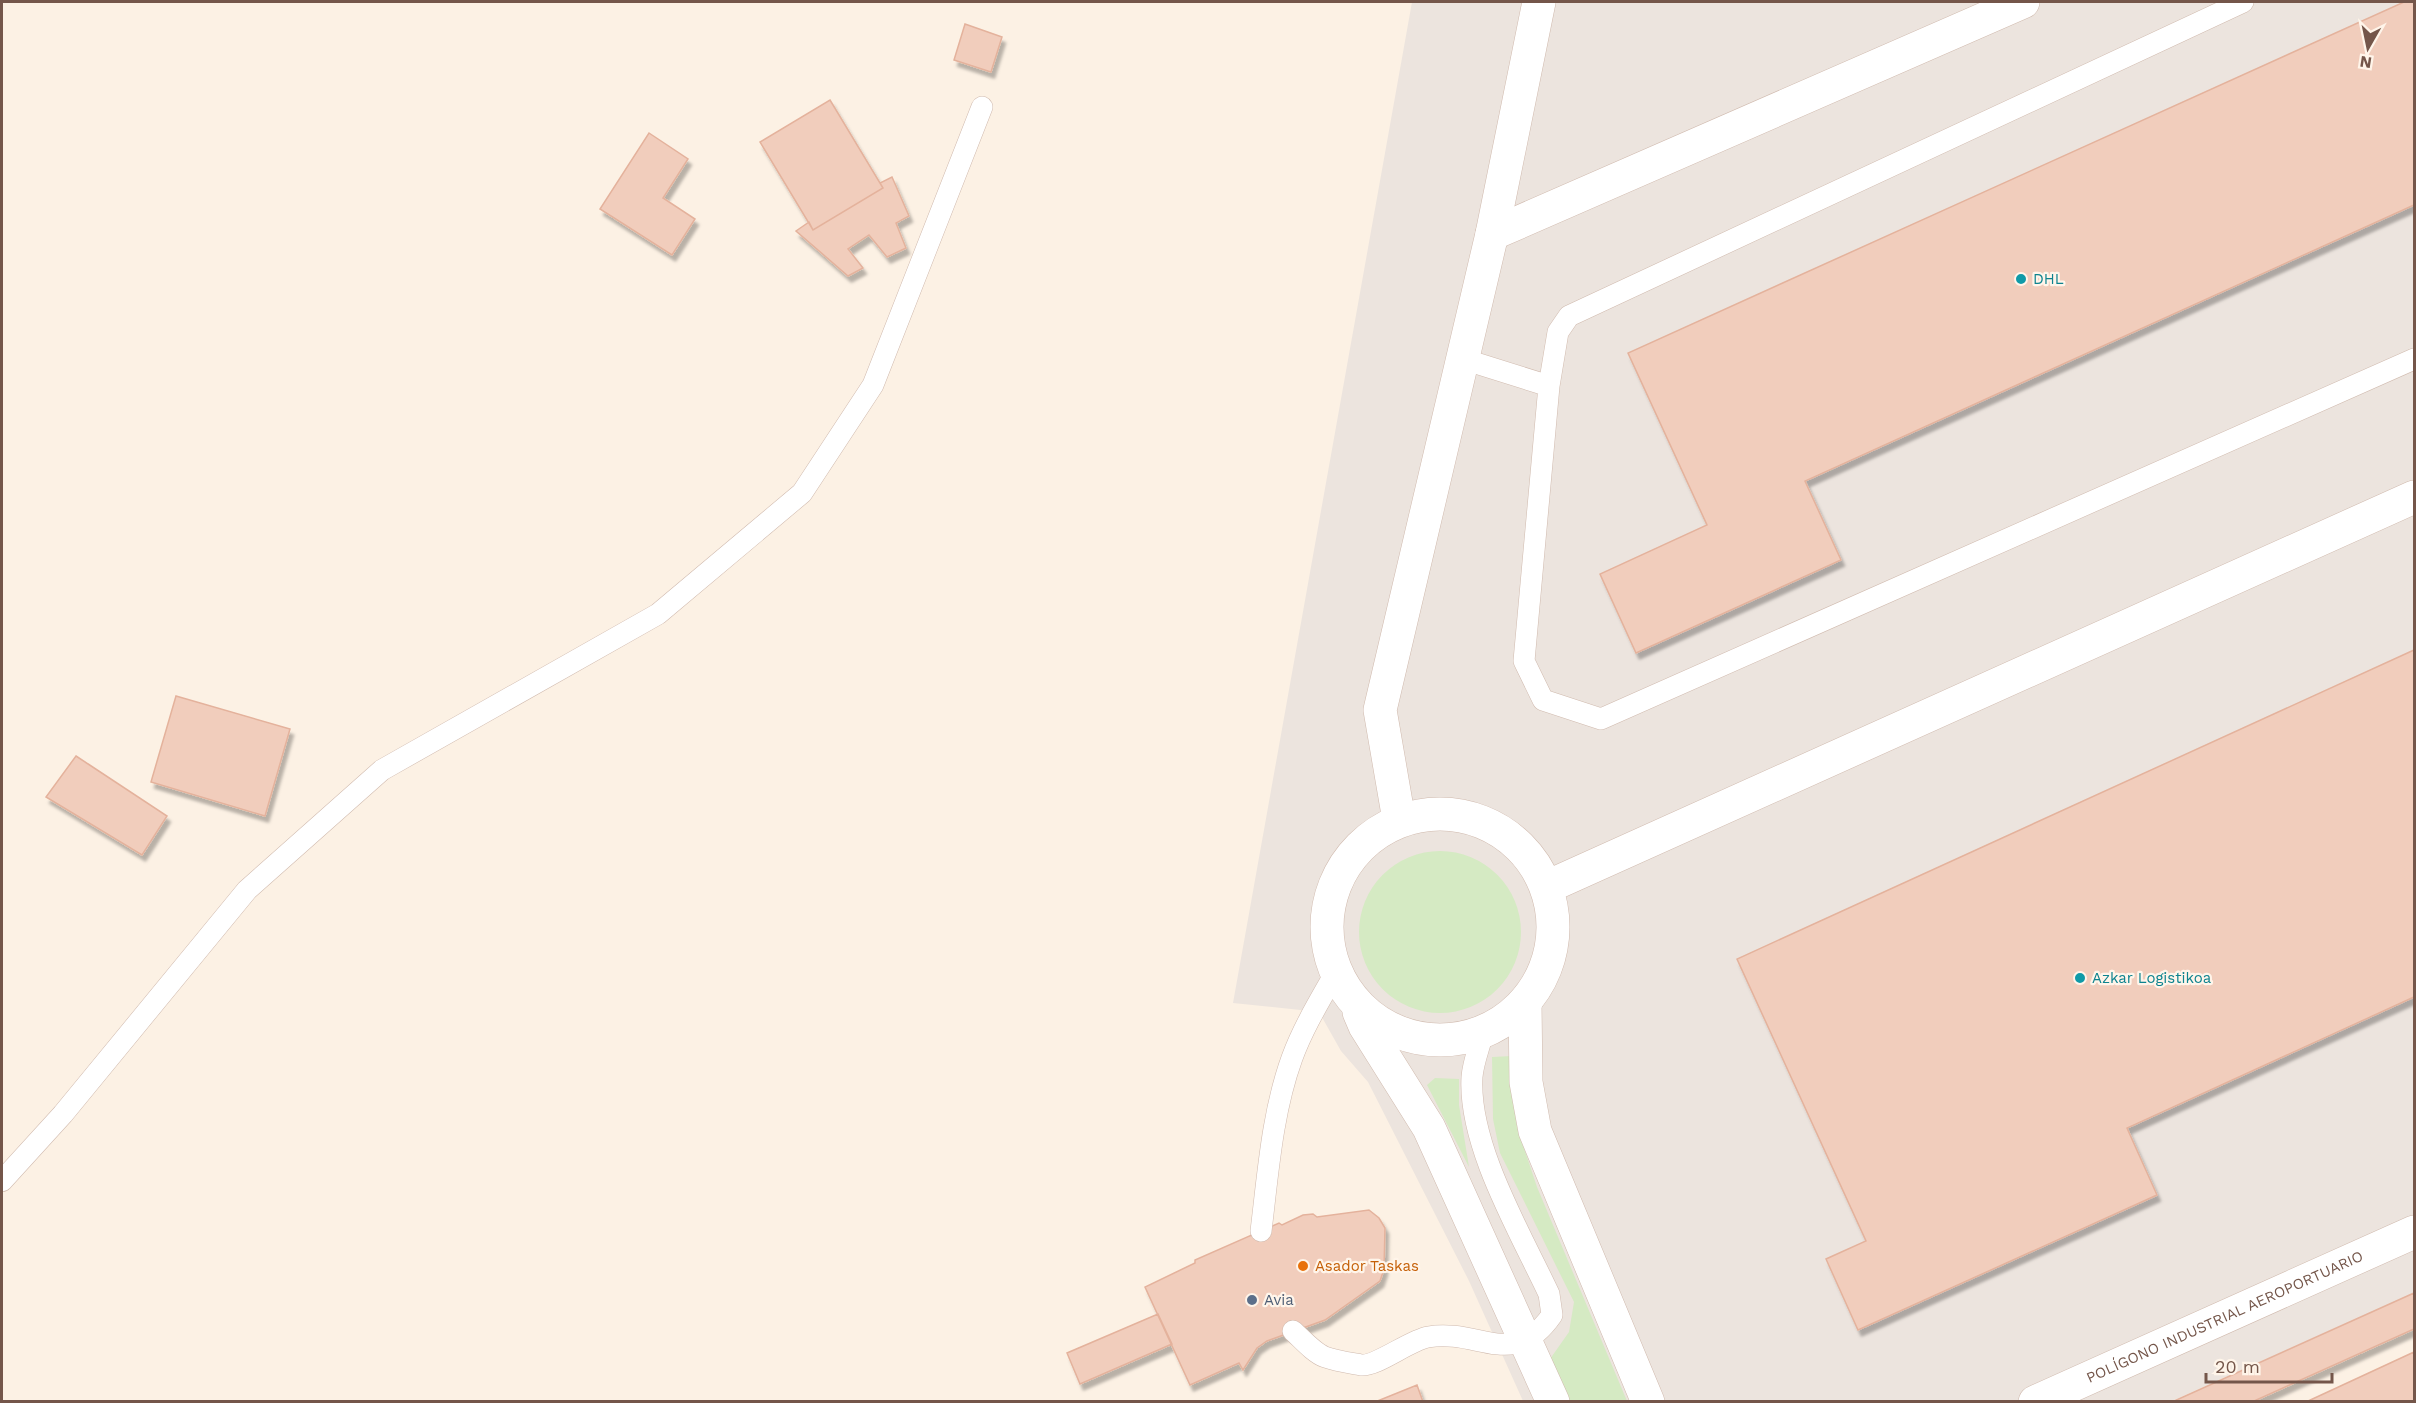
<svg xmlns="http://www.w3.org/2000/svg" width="2416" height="1403" viewBox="0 0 2416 1403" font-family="'Work Sans',sans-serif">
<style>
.industrial{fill:#ece4de}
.green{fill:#d5eac3}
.building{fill:#f1cdbc;stroke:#e4b29c;stroke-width:1.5;filter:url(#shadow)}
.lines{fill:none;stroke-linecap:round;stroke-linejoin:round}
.lane-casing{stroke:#d0baae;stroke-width:22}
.street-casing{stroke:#d0baae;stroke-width:34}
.lane{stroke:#fff;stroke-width:21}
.street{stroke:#fff;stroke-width:33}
.culture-dot{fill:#0f9aa8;stroke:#fff5ea;stroke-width:2}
.food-dot{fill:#e8710a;stroke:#fff5ea;stroke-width:2}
.service-dot{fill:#5c6f8a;stroke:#fff5ea;stroke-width:2}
.labels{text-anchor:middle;stroke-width:4.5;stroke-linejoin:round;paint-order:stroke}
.culture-label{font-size:15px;fill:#0d838f;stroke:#fff5ea;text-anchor:start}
.food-label{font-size:15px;fill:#c56008;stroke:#fff5ea;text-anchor:start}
.service-label{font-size:15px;fill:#4e5e75;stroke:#fff5ea;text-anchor:start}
.street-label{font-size:15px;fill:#74564a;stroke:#fff5ea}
</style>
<defs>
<filter id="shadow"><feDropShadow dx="3.5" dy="6" stdDeviation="1.5" flood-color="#0004"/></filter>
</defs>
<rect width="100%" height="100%" fill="#fcf1e4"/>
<path class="industrial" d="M1412,2H2414V1293L2172,1401H1523L1469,1281L1368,1082L1341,1051L1319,1012L1233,1003Z"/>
<path class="green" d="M1359 932a81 81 0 1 1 162 0a81 81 0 1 1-162 0Z
M1512,1056L1517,1127L1537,1187L1627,1401H1570L1550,1359L1569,1332L1574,1302L1500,1153L1493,1119L1492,1057Z
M1435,1078L1459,1079V1105L1469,1167L1427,1085Z"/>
<path class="building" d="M2404,2H2414V205L1805,481L1841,560L1636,653L1600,574L1707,525L1628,353Z
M965,24L1002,37L991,72L954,60Z
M830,100L883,188L813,230L760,142Z
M649,133L688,159L663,198L695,219L672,255L600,209Z
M892,177L909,216L896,223L906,248L887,257L869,235L848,249L863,268L848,276L796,231L809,222L813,230L883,188L880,183Z
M2414,650V997L2127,1128L2157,1195L1858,1330L1826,1259L1866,1241L1737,959Z
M176,696L290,729L265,816L151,782Z
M76,756L167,816L142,855L46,797Z
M1369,1210L1379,1218L1385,1228L1384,1269L1380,1281L1325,1320L1267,1341L1257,1348L1243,1370L1239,1363L1190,1385L1145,1287L1195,1263V1260L1279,1223L1282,1225L1303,1215L1313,1214L1317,1217Z
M2414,1293V1329L2252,1402H2172Z
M1158,1314L1172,1344L1080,1384L1067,1353Z
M2414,1352V1402H2306Z
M1417,1385L1423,1402H1375Z"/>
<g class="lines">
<defs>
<path id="lane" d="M2243,2L1569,316L1558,332L1549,386L1524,661L1543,700L1601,719L2414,359
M1463,359L1549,386
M2,1181L63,1114L247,890L382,770L658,614L802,493L873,385L982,107
M1261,1231C1268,1174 1272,1113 1292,1058C1303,1028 1320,1000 1336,972
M1293,1331C1302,1339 1314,1353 1325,1357C1336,1361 1350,1363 1361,1365C1376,1367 1410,1340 1428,1337C1479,1328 1513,1371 1552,1315L1549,1294C1520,1232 1468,1145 1472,1077C1473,1062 1480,1046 1483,1032"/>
<g id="street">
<path d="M1492,234L2023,2"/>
<circle cx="1440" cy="927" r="113"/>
<path d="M1399,820L1380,710L1492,234L1539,2"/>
<path d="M1547,887L2414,497"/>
<path d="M1525,1003L1526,1082L1535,1131L1648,1402"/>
<path d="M1359,1012L1365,1026L1429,1128L1553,1402"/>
<path id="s1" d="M2035,1402L2414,1232"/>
</g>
</defs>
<use href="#lane" class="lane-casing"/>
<use href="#street" class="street-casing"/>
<use href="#lane" class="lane"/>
<use href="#street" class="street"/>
</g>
<g class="culture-dot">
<circle cx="2021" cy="279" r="6"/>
<circle cx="2080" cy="978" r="6"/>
</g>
<circle class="food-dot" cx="1303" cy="1266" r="6"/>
<circle class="service-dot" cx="1252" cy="1300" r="6"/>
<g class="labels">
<g class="culture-label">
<text x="2033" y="284">DHL</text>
<text x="2092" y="983">Azkar Logistikoa</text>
</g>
<g class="food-label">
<text x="1315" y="1271">Asador Taskas</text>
</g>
<g class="service-label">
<text x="1264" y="1305">Avia</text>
</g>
<g class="street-label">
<text dy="5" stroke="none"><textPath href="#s1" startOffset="208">POLÍGONO INDUSTRIAL AEROPORTUARIO</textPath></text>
</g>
</g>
<rect width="2416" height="1403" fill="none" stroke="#74564a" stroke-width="6"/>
<g transform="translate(2368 48) rotate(189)" stroke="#fff5ea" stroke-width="4.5" paint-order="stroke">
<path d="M0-4.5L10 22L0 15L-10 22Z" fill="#74564a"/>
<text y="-9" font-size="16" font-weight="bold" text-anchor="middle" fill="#74564a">N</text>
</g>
<path d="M2206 1373v9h126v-9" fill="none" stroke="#74564a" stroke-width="3"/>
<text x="2215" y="1373" font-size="18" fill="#74564a" stroke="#fff5ea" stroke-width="4.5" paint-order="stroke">20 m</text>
</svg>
